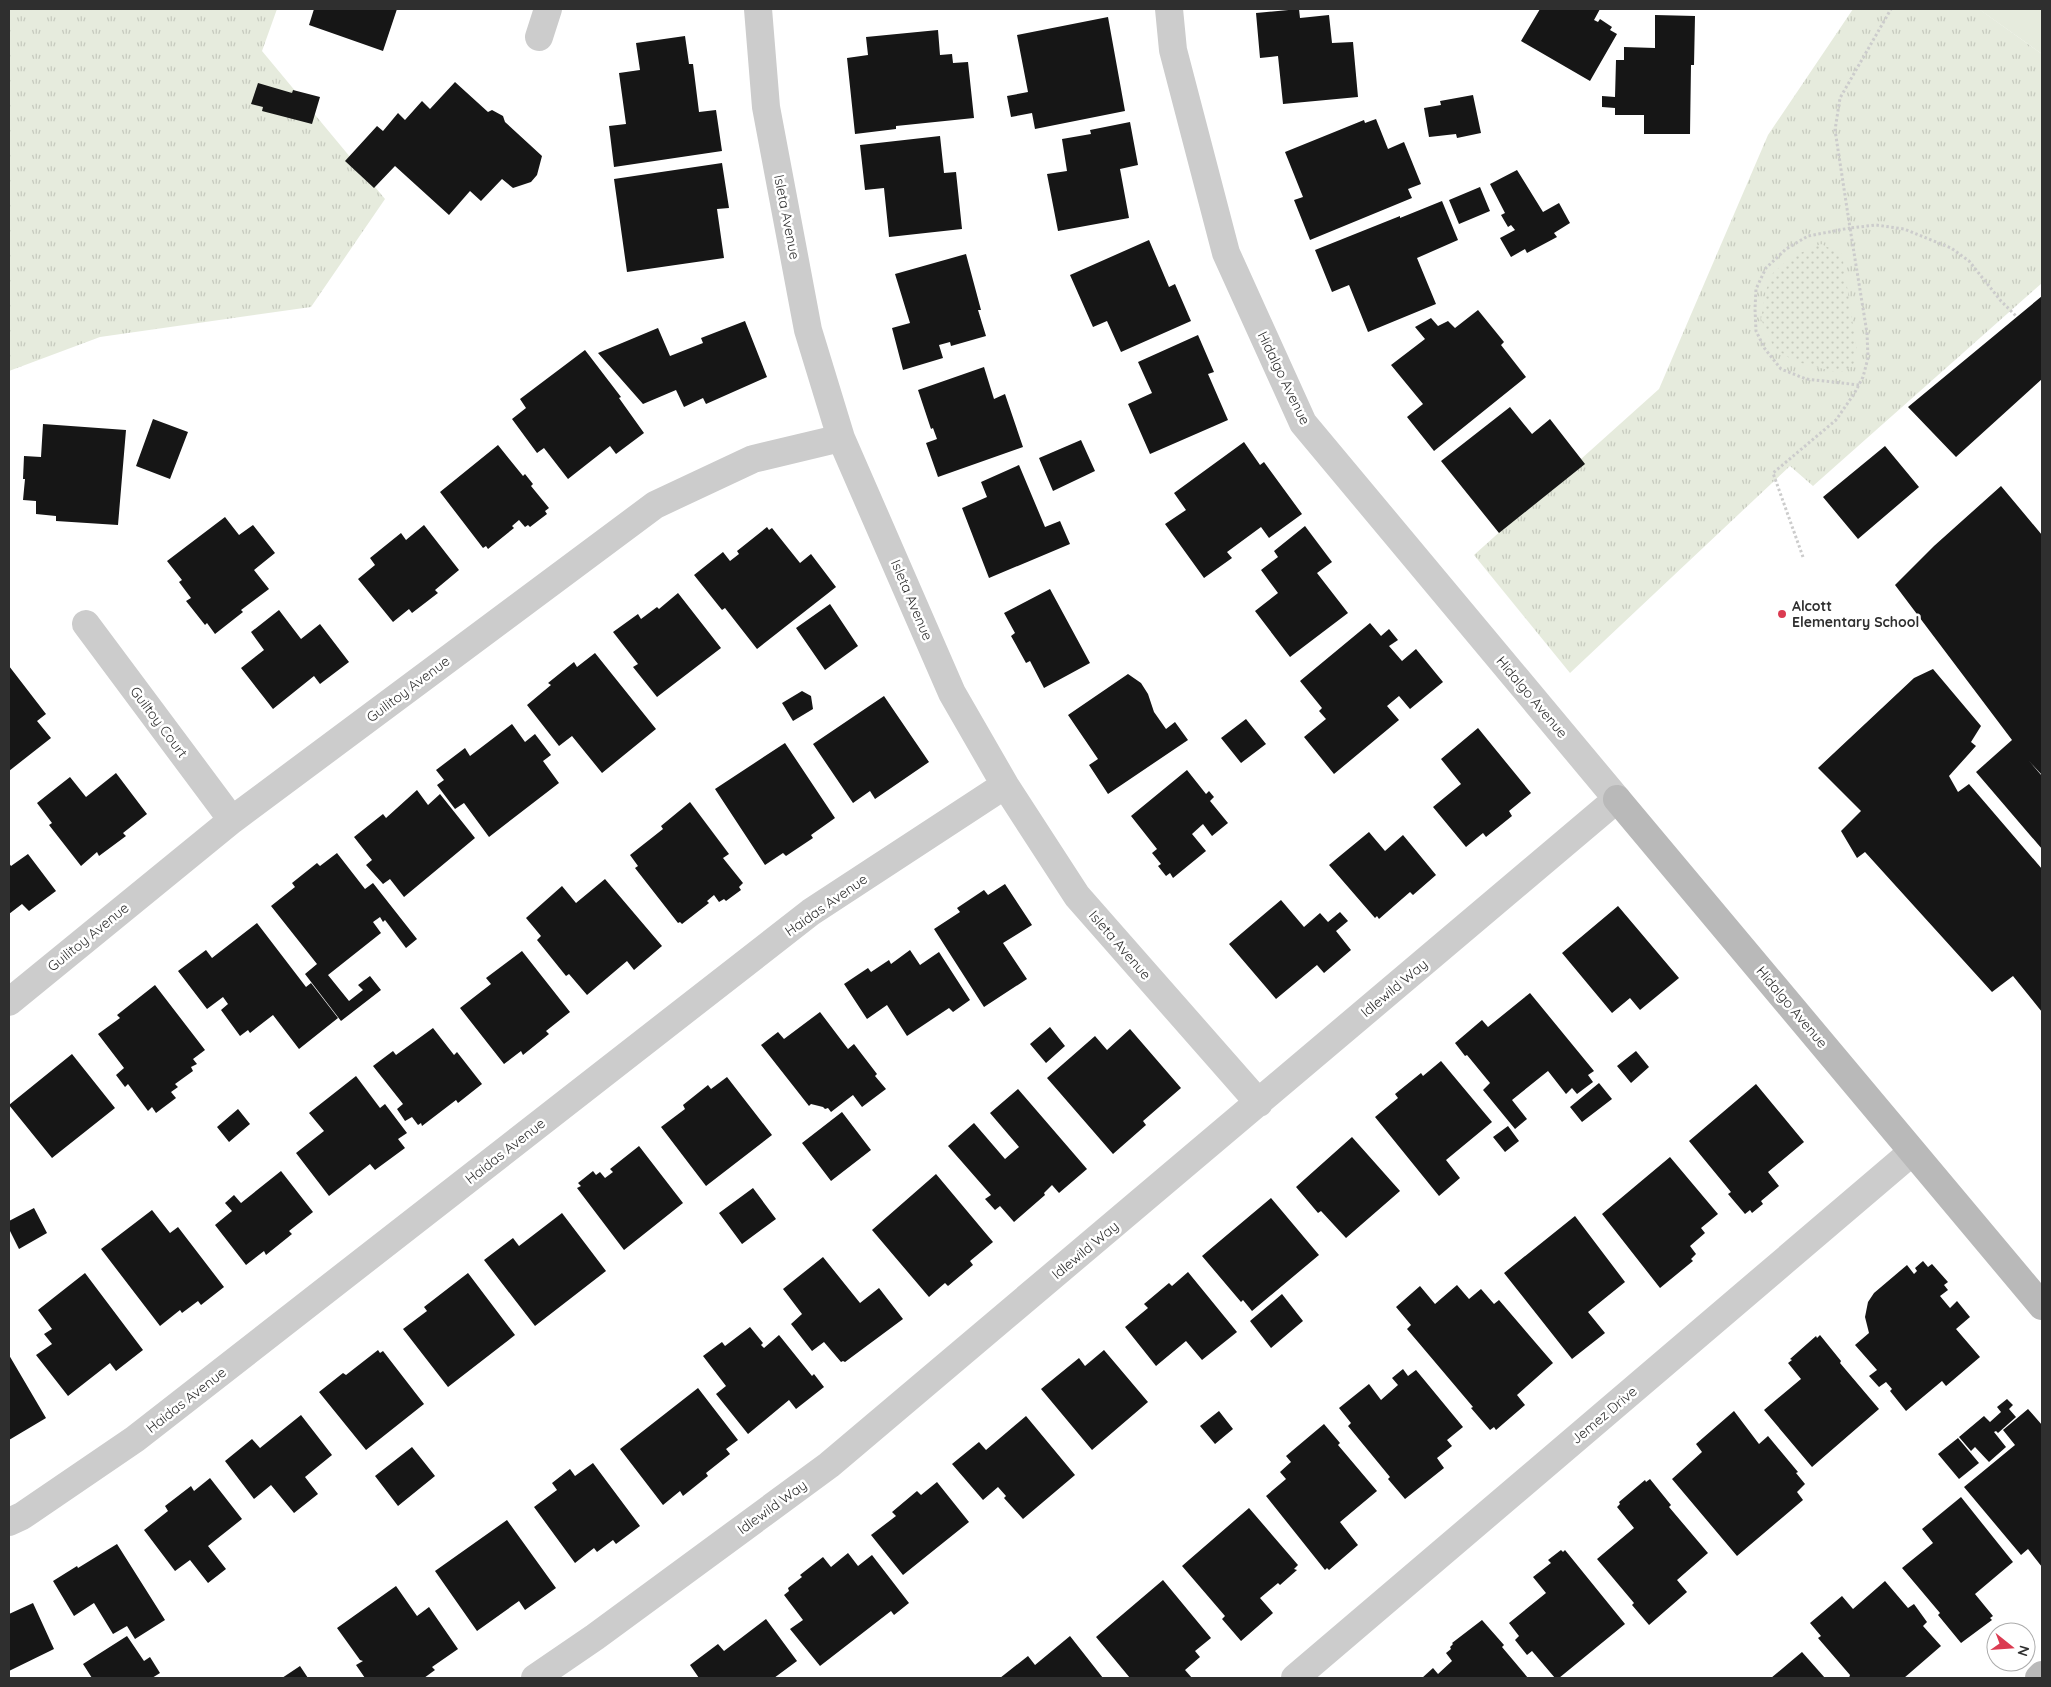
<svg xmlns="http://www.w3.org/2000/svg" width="2051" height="1687" viewBox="0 0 2051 1687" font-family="Quicksand,sans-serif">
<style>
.grass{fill:url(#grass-tufts)}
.park{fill:url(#park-dots)}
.pitch{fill:#e6ebdd}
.building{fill:#161616}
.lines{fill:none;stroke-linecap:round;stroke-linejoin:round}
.path{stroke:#ccc;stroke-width:3;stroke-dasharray:2.5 2.5;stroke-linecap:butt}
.street{stroke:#ccc;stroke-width:28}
.secondary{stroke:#b9b9b9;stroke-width:28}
.poi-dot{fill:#db3b51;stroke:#fff;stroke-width:2}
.labels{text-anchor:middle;stroke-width:5;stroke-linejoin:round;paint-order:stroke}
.street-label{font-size:14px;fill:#2f2f2f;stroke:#fff}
.poi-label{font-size:14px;font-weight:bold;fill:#2f2f2f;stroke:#fff;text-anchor:start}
</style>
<defs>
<pattern id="grass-tufts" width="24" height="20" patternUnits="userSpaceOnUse" patternTransform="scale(1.25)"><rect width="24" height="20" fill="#e6ebdd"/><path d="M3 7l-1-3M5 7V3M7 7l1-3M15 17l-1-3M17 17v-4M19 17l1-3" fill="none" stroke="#c6cabe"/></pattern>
<pattern id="park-dots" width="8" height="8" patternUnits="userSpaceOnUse" patternTransform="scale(1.25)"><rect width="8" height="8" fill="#e6ebdd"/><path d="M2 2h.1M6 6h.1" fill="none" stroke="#c6cabe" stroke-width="1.8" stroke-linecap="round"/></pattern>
</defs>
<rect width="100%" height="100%" fill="#fff"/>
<path class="grass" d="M9,9H277L262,51L385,199L311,307L100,337L9,371Z
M1853,9H1979L2042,54V283L1813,486L1790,466L1570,673L1474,555L1659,389L1768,135Z"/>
<path class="park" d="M1821,244L1842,254L1857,351L1853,366L1839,373L1794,361L1774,348L1761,319L1766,290L1773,273L1791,257Z"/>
<path class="pitch" d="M1979,9H2042V54L1980,10Z"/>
<path class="building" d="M314,9H397L383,51L309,25Z
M1299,9L1300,18L1329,15L1332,43L1353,42L1358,97L1283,104L1278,56L1260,58L1256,13Z
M1540,9H1600L1594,20L1598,22L1600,19L1612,27L1610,30L1617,34L1590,81L1521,41Z
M1655,15L1695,16L1694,65H1691L1690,134H1644V115H1615V108L1602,107V96L1615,97L1616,60H1624V47L1655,48Z
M1108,17L1125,111L1035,129L1032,113L1011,117L1007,96L1028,92L1017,35Z
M938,30L940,55L952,54L953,63L968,62L974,118L896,126V129L855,134L847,58L868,55L866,37Z
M685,36L689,64H693L699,112L716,110L722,151L614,167L609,126L626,124L619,73L640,70L636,43Z
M455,82L488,112L492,110L503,116L505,122L542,156L537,175L531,182L513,188L502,179L481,201L470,191L449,215L395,166L374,188L345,161L377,126L383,131L398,113L405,120L422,101L430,109Z
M258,83L292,93L293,90L320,97L312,124L262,111L263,107L251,104Z
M1473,95L1481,133L1457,138L1456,134L1429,137L1424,108L1441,105L1440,101Z
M1376,119L1388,149L1404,142L1421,184L1408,189L1412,198L1310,240L1294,200L1303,197L1285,152L1364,120L1365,123Z
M1130,122L1138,165L1120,169L1129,218L1058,231L1047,174L1067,171L1062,139L1091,134L1090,130Z
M940,136L944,173L956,172L962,229L889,237L884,188L865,190L860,145Z
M722,163L729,208L717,209L724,258L627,272L614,179Z
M1517,170L1543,212L1559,203L1570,223L1554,233L1557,237L1527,253L1525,249L1511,257L1500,238L1515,230L1511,225L1508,227L1501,215L1505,213L1490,184Z
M1480,187L1490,211L1459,224L1449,200Z
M1442,201L1458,240L1417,258L1436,304L1368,332L1349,285L1332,292L1315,250L1400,216V218Z
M1149,240L1169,287L1175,284L1191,321L1121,352L1107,321L1093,327L1070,275Z
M966,254L981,310H978L986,336L951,346L950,342L939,345L943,358L903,370L892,328L910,323L895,274Z
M2042,296V379L1956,457L1908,407Z
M1478,310L1504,342L1501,345L1526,377L1434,451L1407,417L1423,404L1391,365L1425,339L1415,327L1431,318L1438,326L1448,321L1455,328Z
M745,321L767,377L706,404L703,398L684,407L676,390L643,404L598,353L658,328L670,356L703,343L701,338Z
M1198,335L1214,372L1208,374L1228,420L1150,454L1128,404L1152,393L1138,362Z
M585,350L621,397L619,398L644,433L616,454L610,446L568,479L544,448L537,453L512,419L526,408L520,399Z
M984,367L994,399L1005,394L1023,447L938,477L926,443L937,439L933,428L931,429L918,390Z
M1510,407L1532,434L1550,419L1585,464L1499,533L1441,461Z
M153,419L188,432L170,479L136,466Z
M43,424L126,430L118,525L56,521V516L36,514V501L23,500L25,479H23L24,456L41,457Z
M1081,440L1095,471L1053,491L1039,458Z
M1244,442L1260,465L1264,462L1302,514L1269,538L1261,527L1227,552L1232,558L1204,578L1165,524L1186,510L1174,493Z
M498,445L523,476L525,474L533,484L531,486L549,508L545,511L547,514L530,527L528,525L525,527L519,520L512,526L514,528L488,549L486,546L483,548L440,492Z
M1885,446L1919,487L1858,539L1823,497Z
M1019,465L1045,527L1060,521L1070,544L989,578L962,508L987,497L981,482Z
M2001,486L2042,535V775L2029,761L2042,776V849L1976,772L2012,740L1895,585L1934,546Z
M225,517L239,535L253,525L275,553L254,570L269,589L241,610L243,612L215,634L207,623L205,625L186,601L191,598L179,582L182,580L167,561Z
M424,525L459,570L435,590L438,593L412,613L409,609L393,622L358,579L375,565L370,558L401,533L406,540Z
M1305,526L1332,562L1317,573L1348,613L1290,657L1255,611L1278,593L1261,570L1278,557L1274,551Z
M767,527L769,530L772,528L800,563L811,554L836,587L757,649L725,608L722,610L694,575L723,552L730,561L739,554L737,551Z
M1050,589L1090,663L1044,688L1030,661L1026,663L1011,636L1015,633L1004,613Z
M678,593L721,648L657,697L633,667L638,664L613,632L638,614L641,619L657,607L659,609Z
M830,604L858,646L825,670L796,628Z
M279,610L301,639L320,624L349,662L320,684L314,676L273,709L241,668L264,650L251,632Z
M1370,623L1381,636L1389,629L1398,640L1389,646L1402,661L1416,649L1443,682L1410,709L1399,696L1387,706L1399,720L1334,774L1304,737L1326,719L1319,711L1322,708L1300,681Z
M595,653L656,729L602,773L572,736L559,746L527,705L551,685L548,683L574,662L577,667Z
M9,666L46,714L37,721L51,738L9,771Z
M1933,669L1981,726L1971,742L1976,746L1949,776L1958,792L1969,784L2042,869V1012L2013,976L1992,992L1865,852L1857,858L1841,831L1861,811L1818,768L1914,678Z
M1128,674L1141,683L1148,694L1154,712L1166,729L1175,722L1188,740L1108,794L1089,765L1098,759L1068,715Z
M802,691L811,696L813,709L793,721L782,703Z
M884,696L929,762L875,799L870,791L853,803L813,744Z
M1246,719L1266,744L1241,763L1221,738Z
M512,724L525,742L535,734L551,755L543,761L559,783L489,837L464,803L455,809L437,785L444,780L436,770L465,748L470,756Z
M1478,728L1531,793L1509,811L1512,816L1486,837L1483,833L1466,847L1433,807L1461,784L1441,759Z
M785,743L835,818L811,835L813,838L786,856L783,853L765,865L715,789Z
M1187,770L1206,794L1209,791L1214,797L1210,801L1228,823L1212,836L1203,824L1192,834L1206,851L1173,878L1170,873L1166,876L1158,866L1161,864L1152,853L1157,849L1131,816Z
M116,773L147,814L123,833L126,836L99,856L97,852L81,866L49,825L52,823L37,803L70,777L86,797Z
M417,790L428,805L440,794L475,838L404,897L390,879L383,884L366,865L372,860L354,837L383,814L386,818Z
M690,802L729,854L723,858L743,883L739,887L741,890L726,901L724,899L719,902L714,895L707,901L709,903L682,924L680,922L678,923L635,868L638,866L630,855L663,829L661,826Z
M1369,832L1385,851L1403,835L1436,875L1413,895L1410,892L1379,919L1377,916L1375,918L1329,865Z
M337,853L365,889L373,883L417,939L406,948L385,920L383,922L380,917L373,922L381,933L328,975L349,1001L363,990L358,985L370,976L381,990L341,1021L305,974L317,964L271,906L295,887L292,883L317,863L320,866Z
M28,854L56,891L29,911L22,904L9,914V863L11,866Z
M605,879L662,946L634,970L627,961L587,995L569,974L566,976L537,940L541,936L526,918L562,886L576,903Z
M1005,884L1032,925L1003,943L1027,979L984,1007L934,929L960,912L957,908L984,890L988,895Z
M1281,900L1304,927L1320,913L1328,922L1340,912L1348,921L1336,931L1351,950L1324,973L1317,965L1276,999L1229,944Z
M1618,906L1679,978L1640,1010L1630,998L1612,1013L1562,953Z
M257,923L306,987L311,983L338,1018L299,1049L273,1015L250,1033L248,1030L240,1036L221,1010L228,1004L223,997L207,1009L178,971L206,950L212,958Z
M910,950L920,965L939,952L970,1000L953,1012L949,1008L907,1036L887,1005L867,1019L844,984L868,968L871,972L889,960L891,964Z
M522,951L570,1012L546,1031L549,1034L523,1055L521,1051L504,1064L460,1008L491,984L486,978Z
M155,985L205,1050L193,1059L197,1064L191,1067L193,1071L175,1084L178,1087L171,1092L176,1098L156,1113L152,1107L148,1111L128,1084L125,1087L116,1075L124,1068L98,1034L120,1018L117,1015Z
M1530,993L1594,1071L1588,1075L1593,1082L1577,1094L1572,1088L1566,1094L1548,1071L1512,1100L1527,1119L1515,1129L1483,1090L1490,1083L1467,1055L1465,1056L1455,1043L1482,1020L1488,1027Z
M820,1012L848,1049L854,1044L877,1074L875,1076L886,1089L862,1107L853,1095L831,1112L828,1108L825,1109L823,1107L811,1104L809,1106L761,1045L778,1032L784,1039Z
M1050,1027L1065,1046L1046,1063L1030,1044Z
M433,1028L454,1055L457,1052L482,1084L458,1103L456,1100L422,1126L421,1123L418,1125L412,1117L405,1121L397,1109L403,1104L373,1066L393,1051L396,1055Z
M1130,1029L1181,1088L1143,1121L1146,1125L1113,1154L1047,1078L1095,1036L1107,1050Z
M1636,1051L1649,1067L1631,1083L1617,1066Z
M72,1054L115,1108L52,1158L9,1105Z
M1441,1061L1492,1122L1446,1160L1460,1178L1439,1196L1375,1117L1398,1098L1395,1094L1421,1073L1423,1076Z
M356,1076L380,1108L385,1104L407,1133L398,1139L405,1148L375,1170L370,1164L329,1196L296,1153L324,1131L309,1113Z
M727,1077L772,1135L706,1186L661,1127L685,1109L683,1105L708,1085L711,1089Z
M1599,1083L1612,1099L1582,1122L1570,1107Z
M1756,1084L1804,1142L1768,1172L1779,1186L1761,1201L1763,1204L1752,1213L1750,1210L1745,1214L1728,1194L1731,1192L1689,1141Z
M1018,1089L1087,1169L1059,1193L1052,1185L1044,1193L1045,1195L1014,1222L1000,1206L995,1210L985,1199L991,1195L948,1146L974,1123L1005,1159L1019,1147L990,1113Z
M238,1109L250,1124L229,1142L217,1127Z
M842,1112L871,1150L831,1181L802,1143Z
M1508,1126L1519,1141L1505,1152L1493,1137Z
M1352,1137L1400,1191L1346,1238L1321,1211L1318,1213L1296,1187Z
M639,1146L683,1203L624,1250L577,1188L581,1186L578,1183L593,1171L596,1175L600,1172L605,1178L613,1172L610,1169Z
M1670,1157L1718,1214L1701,1228L1705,1233L1690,1246L1696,1254L1691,1259L1693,1261L1660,1288L1602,1214Z
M281,1171L313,1212L289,1231L292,1234L266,1255L264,1251L246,1265L215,1225L232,1211L225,1203L234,1195L241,1203Z
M936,1174L993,1242L970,1261L973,1265L948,1286L945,1283L929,1297L872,1230Z
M753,1188L776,1219L742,1244L719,1213Z
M1271,1198L1319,1255L1252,1311L1243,1300L1241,1302L1202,1256Z
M34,1208L47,1233L19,1249L9,1229V1221Z
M152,1210L170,1233L178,1227L224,1287L201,1305L198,1301L182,1313L180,1310L160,1326L101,1249Z
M562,1213L606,1271L535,1326L484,1260L513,1238L519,1246Z
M1575,1216L1625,1282L1588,1312L1605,1333L1572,1359L1504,1273Z
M823,1257L860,1303L879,1288L903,1319L845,1362L843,1361L841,1362L824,1342L812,1351L791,1324L802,1314L783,1289Z
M1923,1261L1928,1267L1932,1264L1948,1282L1944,1285L1948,1290L1940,1296L1950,1308L1957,1301L1970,1317L1956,1329L1980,1357L1946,1386L1942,1381L1906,1411L1890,1391L1892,1389L1886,1382L1879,1387L1869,1376L1877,1370L1855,1345L1869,1333L1865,1317L1868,1302L1874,1293L1907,1265L1914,1274L1917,1271L1915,1268Z
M1188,1272L1237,1332L1202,1360L1186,1341L1156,1366L1125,1327L1148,1308L1144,1304L1169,1283L1172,1286Z
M85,1273L143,1350L116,1371L110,1363L68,1396L36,1355L52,1344L44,1334L52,1329L38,1310Z
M468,1273L515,1335L448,1387L403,1329L427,1311L424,1307Z
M1457,1285L1469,1299L1481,1289L1494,1304L1499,1300L1553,1363L1517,1395L1525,1405L1496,1430L1494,1427L1490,1430L1471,1408L1473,1407L1407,1329L1411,1325L1396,1307L1420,1286L1435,1304Z
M1282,1294L1303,1321L1271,1348L1250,1321Z
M750,1327L763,1343L761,1345L764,1348L779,1335L812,1376L814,1374L824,1387L796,1409L789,1400L748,1434L716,1394L726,1386L703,1356L722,1342L725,1346Z
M1820,1335L1841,1361L1840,1363L1879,1409L1812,1467L1764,1410L1801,1379L1788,1363L1792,1360L1790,1359L1816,1336L1817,1338Z
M378,1350L380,1353L383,1351L424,1404L366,1450L319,1392L343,1373L346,1375Z
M1104,1350L1148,1402L1092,1450L1041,1389L1079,1358L1085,1366Z
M9,1355L46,1418L9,1440Z
M1403,1369L1408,1376L1416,1370L1463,1427L1447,1440L1452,1446L1437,1458L1444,1468L1405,1499L1388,1479L1390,1477L1348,1426L1351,1423L1339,1408L1369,1384L1381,1400L1398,1385L1392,1378Z
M698,1388L738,1440L726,1449L730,1454L706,1473L708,1476L683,1496L680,1491L663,1505L620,1449Z
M2007,1399L2013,1405L2009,1409L2016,1417L1998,1433L1996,1431L1994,1432L2006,1447L1989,1462L1975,1447L1971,1451L1959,1437L1984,1416L1990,1422L2001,1412L1997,1407Z
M2028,1409L2042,1425V1567L2028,1549L2021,1555L1964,1487L2015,1445L2003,1430Z
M1219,1411L1233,1429L1215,1444L1200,1426Z
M1734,1411L1759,1444L1768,1436L1798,1472L1796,1473L1805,1484L1797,1492L1803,1500L1737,1556L1672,1479L1702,1452L1696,1444Z
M301,1415L332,1455L305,1477L318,1494L294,1513L271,1485L254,1499L225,1461L252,1439L260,1448Z
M1026,1416L1075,1475L1023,1519L1004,1498L1006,1496L998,1487L983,1500L952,1464L979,1442L986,1450Z
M1324,1424L1340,1443L1338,1445L1377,1491L1340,1522L1358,1545L1329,1570L1327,1568L1325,1570L1266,1496L1286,1479L1280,1472L1291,1462L1286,1456Z
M1958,1438L1979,1463L1959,1479L1938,1454Z
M412,1447L435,1476L398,1506L375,1476Z
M593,1463L640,1526L616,1544L613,1540L597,1552L594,1548L575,1563L534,1507L557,1490L552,1483L570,1469L575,1476Z
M210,1478L242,1519L208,1546L226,1569L208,1583L190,1560L175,1571L144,1530L168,1511L165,1506L191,1486L194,1491Z
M1650,1479L1671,1505L1669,1507L1708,1553L1677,1580L1687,1592L1649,1625L1632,1605L1634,1603L1597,1559L1634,1528L1617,1507L1620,1504L1619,1502L1645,1480L1646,1482Z
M937,1482L969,1522L903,1575L871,1535L896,1516L892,1512L917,1491L921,1495Z
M1961,1497L2013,1562L1975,1594L1993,1616L1990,1618L1992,1620L1961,1643L1938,1615L1940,1613L1902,1568L1933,1543L1922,1529Z
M1249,1508L1298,1565L1294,1569L1297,1570L1280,1585L1278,1583L1260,1598L1273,1613L1241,1641L1222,1619L1225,1616L1182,1566Z
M507,1520L556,1588L525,1610L519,1601L477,1631L435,1571Z
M117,1544L165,1620L135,1639L127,1626L113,1634L94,1603L74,1616L53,1581L77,1566L78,1568Z
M1561,1550L1563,1552L1565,1550L1625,1624L1559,1678H1555L1532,1651L1527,1655L1515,1640L1519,1636L1509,1623L1546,1593L1533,1577L1551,1563L1548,1560Z
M848,1553L858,1566L872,1555L909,1603L894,1615L891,1611L820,1666L790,1629L803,1620L784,1595L789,1591L788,1588L802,1577L800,1575L823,1557L831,1567Z
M1163,1580L1211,1638L1195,1651L1200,1657L1185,1670L1192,1678H1130L1096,1637Z
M1885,1581L1908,1608L1914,1604L1927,1622L1923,1626L1941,1646L1904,1678H1849L1850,1675L1818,1638L1821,1636L1810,1623L1842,1596L1853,1609Z
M396,1586L417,1616L429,1607L458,1649L432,1667L435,1670L424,1678H365L356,1665L363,1661L360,1660L337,1628Z
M33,1603L54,1649L9,1671V1614Z
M766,1619L797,1661L774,1678H699L690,1665L718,1644L724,1651Z
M1482,1620L1504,1645L1502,1647L1528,1678H1422L1433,1668L1438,1674L1452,1661L1446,1653L1451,1649L1450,1647L1453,1644L1452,1643Z
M127,1636L144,1661L150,1657L160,1673L152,1678H92L83,1664Z
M1070,1636L1103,1678H1000L1028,1656L1035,1665Z
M1802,1652L1825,1678H1771Z
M300,1666L308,1678H282Z"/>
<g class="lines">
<path class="path" d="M1859,385L1806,379L1781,369L1765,349L1756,331L1755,309L1756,289L1766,268L1786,249L1808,236L1850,228L1835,130L1840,98L1891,9
M1803,557L1773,473L1836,420L1854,394L1863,377L1868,358L1867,333L1850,228L1876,225L1904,229L1951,248L1969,261L2001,301L2017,317"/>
<path class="street" d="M758,9L766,107L808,330L841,438L952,693L1005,785L1077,896L1259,1103
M539,37L548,9
M86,624L232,820
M9,1002L232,820L655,505L753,459L841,438
M9,1522L22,1516L135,1439L811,912L1005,785
M535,1678L595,1637L829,1465L1617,799L1303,423L1226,253L1173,50L1169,9
M1295,1678L1912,1152"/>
<path class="secondary" d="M1617,799L2042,1306
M2039,1678L2042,1675"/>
</g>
<circle class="poi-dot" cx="1782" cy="614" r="5"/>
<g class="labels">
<g class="street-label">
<text transform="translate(787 217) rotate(79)" y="5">Isleta Avenue</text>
<text transform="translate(1284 378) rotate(64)" y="5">Hidalgo Avenue</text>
<text transform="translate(912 600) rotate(67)" y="5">Isleta Avenue</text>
<text transform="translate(408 689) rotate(-37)" y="5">Guilitoy Avenue</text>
<text transform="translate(1532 697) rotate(50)" y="5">Hidalgo Avenue</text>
<text transform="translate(159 722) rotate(53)" y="5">Guiltoy Court</text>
<text transform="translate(826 905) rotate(-35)" y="5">Haidas Avenue</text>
<text transform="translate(88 937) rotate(-39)" y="5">Guilitoy Avenue</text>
<text transform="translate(1120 945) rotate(49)" y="5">Isleta Avenue</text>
<text transform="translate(1394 988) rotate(-40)" y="5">Idlewild Way</text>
<text transform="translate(1792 1007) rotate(50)" y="5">Hidalgo Avenue</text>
<text transform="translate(505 1151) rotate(-38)" y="5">Haidas Avenue</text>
<text transform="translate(1085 1250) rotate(-40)" y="5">Idlewild Way</text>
<text transform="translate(186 1400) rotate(-38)" y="5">Haidas Avenue</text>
<text transform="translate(1604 1415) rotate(-40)" y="5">Jemez Drive</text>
<text transform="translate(772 1507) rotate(-36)" y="5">Idlewild Way</text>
</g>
<g class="poi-label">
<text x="1792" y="611">Alcott<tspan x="1792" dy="16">Elementary School</tspan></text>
</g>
</g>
<rect width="2051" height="1687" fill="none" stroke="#2f2f2f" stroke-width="20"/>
<g transform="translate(2011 1647) rotate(107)"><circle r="24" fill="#ffffff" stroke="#acacac"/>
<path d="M0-4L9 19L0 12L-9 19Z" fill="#db3b51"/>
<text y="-8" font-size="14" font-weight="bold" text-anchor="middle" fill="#2f2f2f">N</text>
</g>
</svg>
